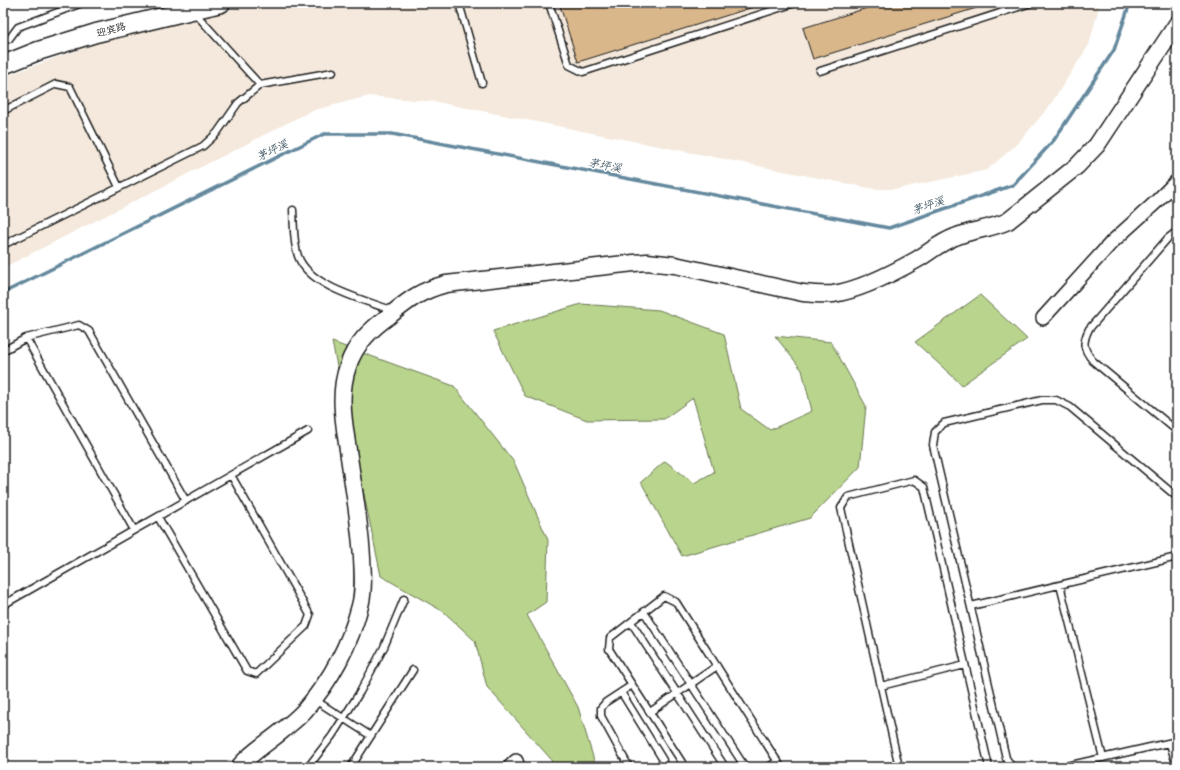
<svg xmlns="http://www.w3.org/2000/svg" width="1180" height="770" viewBox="0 0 1180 770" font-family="Mali,'LXGW WenKai TC',sans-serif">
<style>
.built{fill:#f4e9dc}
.green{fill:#b9d48c;stroke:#6a7854}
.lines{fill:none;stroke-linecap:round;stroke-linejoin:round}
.stream{stroke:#63889d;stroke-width:3.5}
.building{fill:#d9b78b;stroke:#1c1c1c}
.service-casing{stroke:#1c1c1c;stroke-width:9}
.minor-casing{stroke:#1c1c1c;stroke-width:16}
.tertiary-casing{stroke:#1c1c1c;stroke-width:19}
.secondary-casing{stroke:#1c1c1c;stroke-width:21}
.service{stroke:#fff;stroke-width:6}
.minor{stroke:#fff;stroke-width:13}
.tertiary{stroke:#fff;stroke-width:16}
.secondary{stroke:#fff;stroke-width:18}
.labels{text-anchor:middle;stroke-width:3;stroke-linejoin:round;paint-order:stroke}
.street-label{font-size:10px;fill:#1c1c1c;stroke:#fff}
.water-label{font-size:11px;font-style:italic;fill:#455b67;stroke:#fff}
</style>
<rect width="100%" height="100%" fill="#fff"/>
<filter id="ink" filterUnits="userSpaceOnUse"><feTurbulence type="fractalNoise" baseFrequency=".025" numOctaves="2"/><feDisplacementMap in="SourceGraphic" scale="8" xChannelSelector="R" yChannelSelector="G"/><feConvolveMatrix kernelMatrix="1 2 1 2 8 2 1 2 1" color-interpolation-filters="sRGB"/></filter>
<g filter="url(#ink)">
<path class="built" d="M261,3H1100L1089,45L1048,108L1018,143L987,170L897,189H874L437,102L369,96L311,111L3,268V77L94,44L177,21Z"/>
<path class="green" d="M980,295L1027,339L962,385L915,342Z
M581,304L659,310L724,334L741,409L770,430L812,411L802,370L775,336L831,342L866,406L860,467L810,518L682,556L641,482L665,461L694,483L714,472L693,398L664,419L587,420L525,396L493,331Z
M332,342L454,386L514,462L548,540L546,602L527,615L578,707L596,767H554L550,758L487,687L475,641L444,612L381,576Z"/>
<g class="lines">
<path class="stream" d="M3,293L324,134H392L889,228L1013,185L1054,140L1114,50L1130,3"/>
</g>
<path class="building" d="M559,3H760V5L578,62Z
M883,3H986V5L813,59L803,28Z"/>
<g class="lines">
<defs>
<path id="service" d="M459,3L482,83
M549,3L569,65L583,72L795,3
M194,12L260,85
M3,41L9,39L18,27L82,3
M820,71L1031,3
M3,111L56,84L70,87L119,187
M293,210C294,225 293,242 298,256C309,287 365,300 394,311
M1177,231L1168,238L1089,329C1082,343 1083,349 1093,361L1177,431
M3,245L203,146L217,133L238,103L260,85L333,72
M26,338L134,530
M3,351L26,338L79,325L89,331L186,501
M158,517L247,671L256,674L306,626L310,615L231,475
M1060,585L1103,758
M3,605L308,431
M971,606L1177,557
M644,612L745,767
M631,622L725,767
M881,686L965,665
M621,692L663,760L661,767
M315,700L371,736
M650,712L717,666
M1170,744L1177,767
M308,767L332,736L360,692L384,647L404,599
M351,767L413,670
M629,767L601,716V708L606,702L632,685
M685,767L609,649L610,638L664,596L676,602L781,767
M768,767L778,761
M899,767L841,508L848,497L914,480L924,487L989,767
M1012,767L1006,758L933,445L935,432L944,423L1042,400H1056L1070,407L1177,497
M1062,767L1177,741"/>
<path id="minor" d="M1043,318L1112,242L1155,203L1177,181
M510,767L516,761L518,767"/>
<path id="tertiary" d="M239,767C251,752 268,743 283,730C290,724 299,717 305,710C331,680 350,644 360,606C364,591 363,574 362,558C360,522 353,486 348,450C344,422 338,394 348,366C355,344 371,329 389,316C410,299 420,291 446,284L634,263L647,262L675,265L803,293C813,294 823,295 833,294C860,290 895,272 918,259C931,251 941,242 955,237C972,230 991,229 1008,221L1077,166L1097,145L1177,24"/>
<path id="secondary" d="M3,65L38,51L96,33L221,3"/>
</defs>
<use href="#service" class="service-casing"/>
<use href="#minor" class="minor-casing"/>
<use href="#tertiary" class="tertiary-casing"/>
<use href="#secondary" class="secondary-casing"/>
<use href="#service" class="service"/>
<use href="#minor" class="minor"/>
<use href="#tertiary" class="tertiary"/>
<use href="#secondary" class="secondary"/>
</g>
</g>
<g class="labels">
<g class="street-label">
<text transform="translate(111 29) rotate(-15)" y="4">迎宾路</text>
</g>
<g class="water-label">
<text transform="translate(272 150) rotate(-26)" y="4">茅坪溪</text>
<text transform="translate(605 165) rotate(11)" y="4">茅坪溪</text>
<text transform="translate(928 205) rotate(-19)" y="4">茅坪溪</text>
</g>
</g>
<rect width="1180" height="770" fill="none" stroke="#fff" stroke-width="16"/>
<rect x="8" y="8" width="1164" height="754" fill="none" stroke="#1c1c1c" stroke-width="1.5" filter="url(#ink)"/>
</svg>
